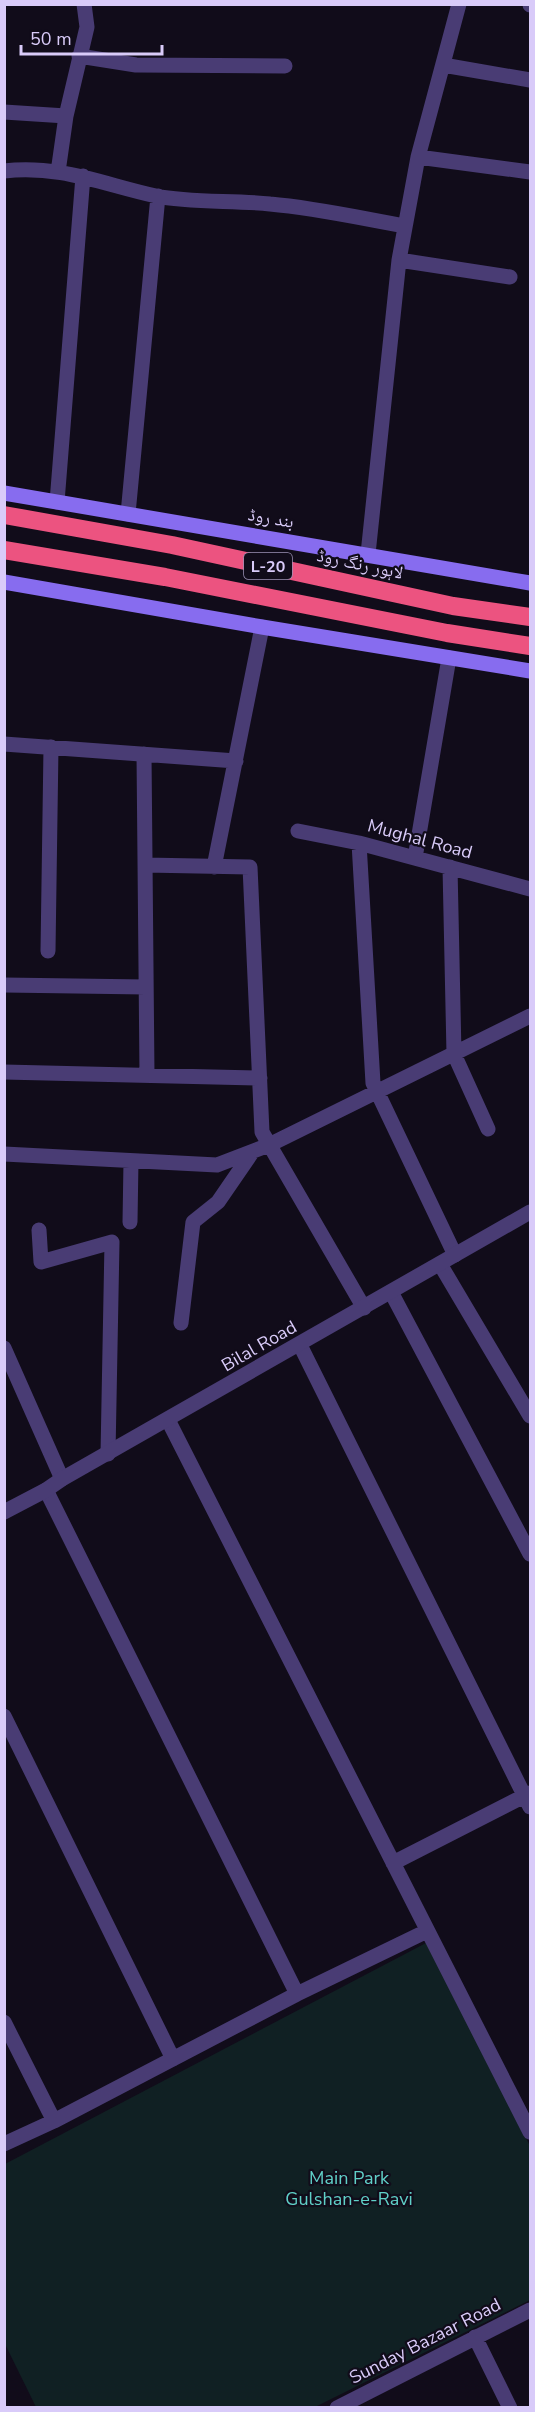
<svg xmlns="http://www.w3.org/2000/svg" width="535" height="2412" viewBox="0 0 535 2412" font-family="'Nunito Sans','Noto Naskh Arabic',sans-serif">
<style>
.green{fill:#102023}
.lines{fill:none;stroke-linecap:round;stroke-linejoin:round}
.minor{stroke:#493c74;stroke-width:15}
.tertiary{stroke:#493c74;stroke-width:15}
.secondary{stroke:#876cef;stroke-width:15}
.motorway-bridge{stroke:#ec5380;stroke-width:18}
.labels{text-anchor:middle;stroke-width:4.5;stroke-linejoin:round;paint-order:stroke}
.shield{fill:#110c1a;stroke:#9d92b6;stroke-width:1.5}
.shield-label{font-size:16px;font-weight:bold;fill:#d9cbf9}
.street-label{font-size:18px;fill:#d9cbf9;stroke:#110c1a}
.park-label{font-size:18px;fill:#60d0c8;stroke:#110c1a}
</style>
<rect width="100%" height="100%" fill="#110c1a"/>
<path class="green" d="M426,1943L530,2146V2300L315,2407H36L5,2344V2164Z"/>
<g class="lines">
<path class="minor" d="M530,4V5
M79,56L136,65L285,66
M443,65L530,80
M4,112L66,116
M418,157L530,172
M4,171C58,164 105,185 156,196C190,203 235,200 270,204C316,208 360,218 405,226
M58,172L66,116L87,27L84,4
M399,260L510,277
M57,502L83,176
M128,514L158,196
M368,554L399,260L418,157L459,4
M4,744L236,761
M144,754L147,1075
M298,831L359,843L530,889
M359,843L373,1083L455,1255
M415,858L449,658
M145,865L250,867L262,1132L364,1308
M214,867L262,627
M450,867L454,1054L488,1129
M48,951L51,747
M4,985L146,987
M4,1072L260,1078
M4,1154L217,1165L269,1145L530,1016
M130,1222L131,1161
M39,1230L41,1262L112,1242L108,1454
M440,1264L530,1416
M391,1292L530,1554
M181,1323L193,1222L218,1202L253,1151
M300,1345L530,1807
M4,1348L62,1479
M168,1420L530,2132
M46,1490L297,1994
M4,1716L173,2059
M393,1863L530,1793
M4,2022L54,2121
M4,2144L54,2121L297,1994L427,1931
M475,2337L510,2408
M337,2408L530,2310"/>
<path class="tertiary" d="M4,1512L46,1490L62,1479L530,1212"/>
<path class="secondary" d="M4,493L530,583
M4,582L262,627L530,671"/>
<path class="motorway-bridge" d="M4,515L172,545L453,606L530,617
M4,550L165,577L447,633L530,646"/>
</g>
<g class="labels">
<rect class="shield" x="244" y="553" width="48" height="26" rx="4.5"/>
<g class="shield-label">
<text x="268" y="572">L-20</text>
</g>
<g class="street-label">
<text transform="translate(271 518) rotate(10)" y="6">بند روڈ</text>
<text transform="translate(360 564) rotate(12)" y="6">لاہور رنگ روڈ</text>
<text transform="translate(420 839) rotate(15)" y="6">Mughal Road</text>
<text transform="translate(259 1346) rotate(-30)" y="6">Bilal Road</text>
<text transform="translate(425 2341) rotate(-27)" y="6">Sunday Bazaar Road</text>
</g>
<g class="park-label">
<text x="349" y="2184">Main Park<tspan x="349" dy="21">Gulshan-e-Ravi</tspan></text>
</g>
</g>
<rect width="535" height="2412" fill="none" stroke="#d9cbf9" stroke-width="12"/>
<path d="M21 45v9h141v-9" fill="none" stroke="#d9cbf9" stroke-width="3"/>
<text x="30" y="45" font-size="18" fill="#d9cbf9" stroke="#110c1a" stroke-width="4.5" paint-order="stroke">50 m</text>
</svg>
